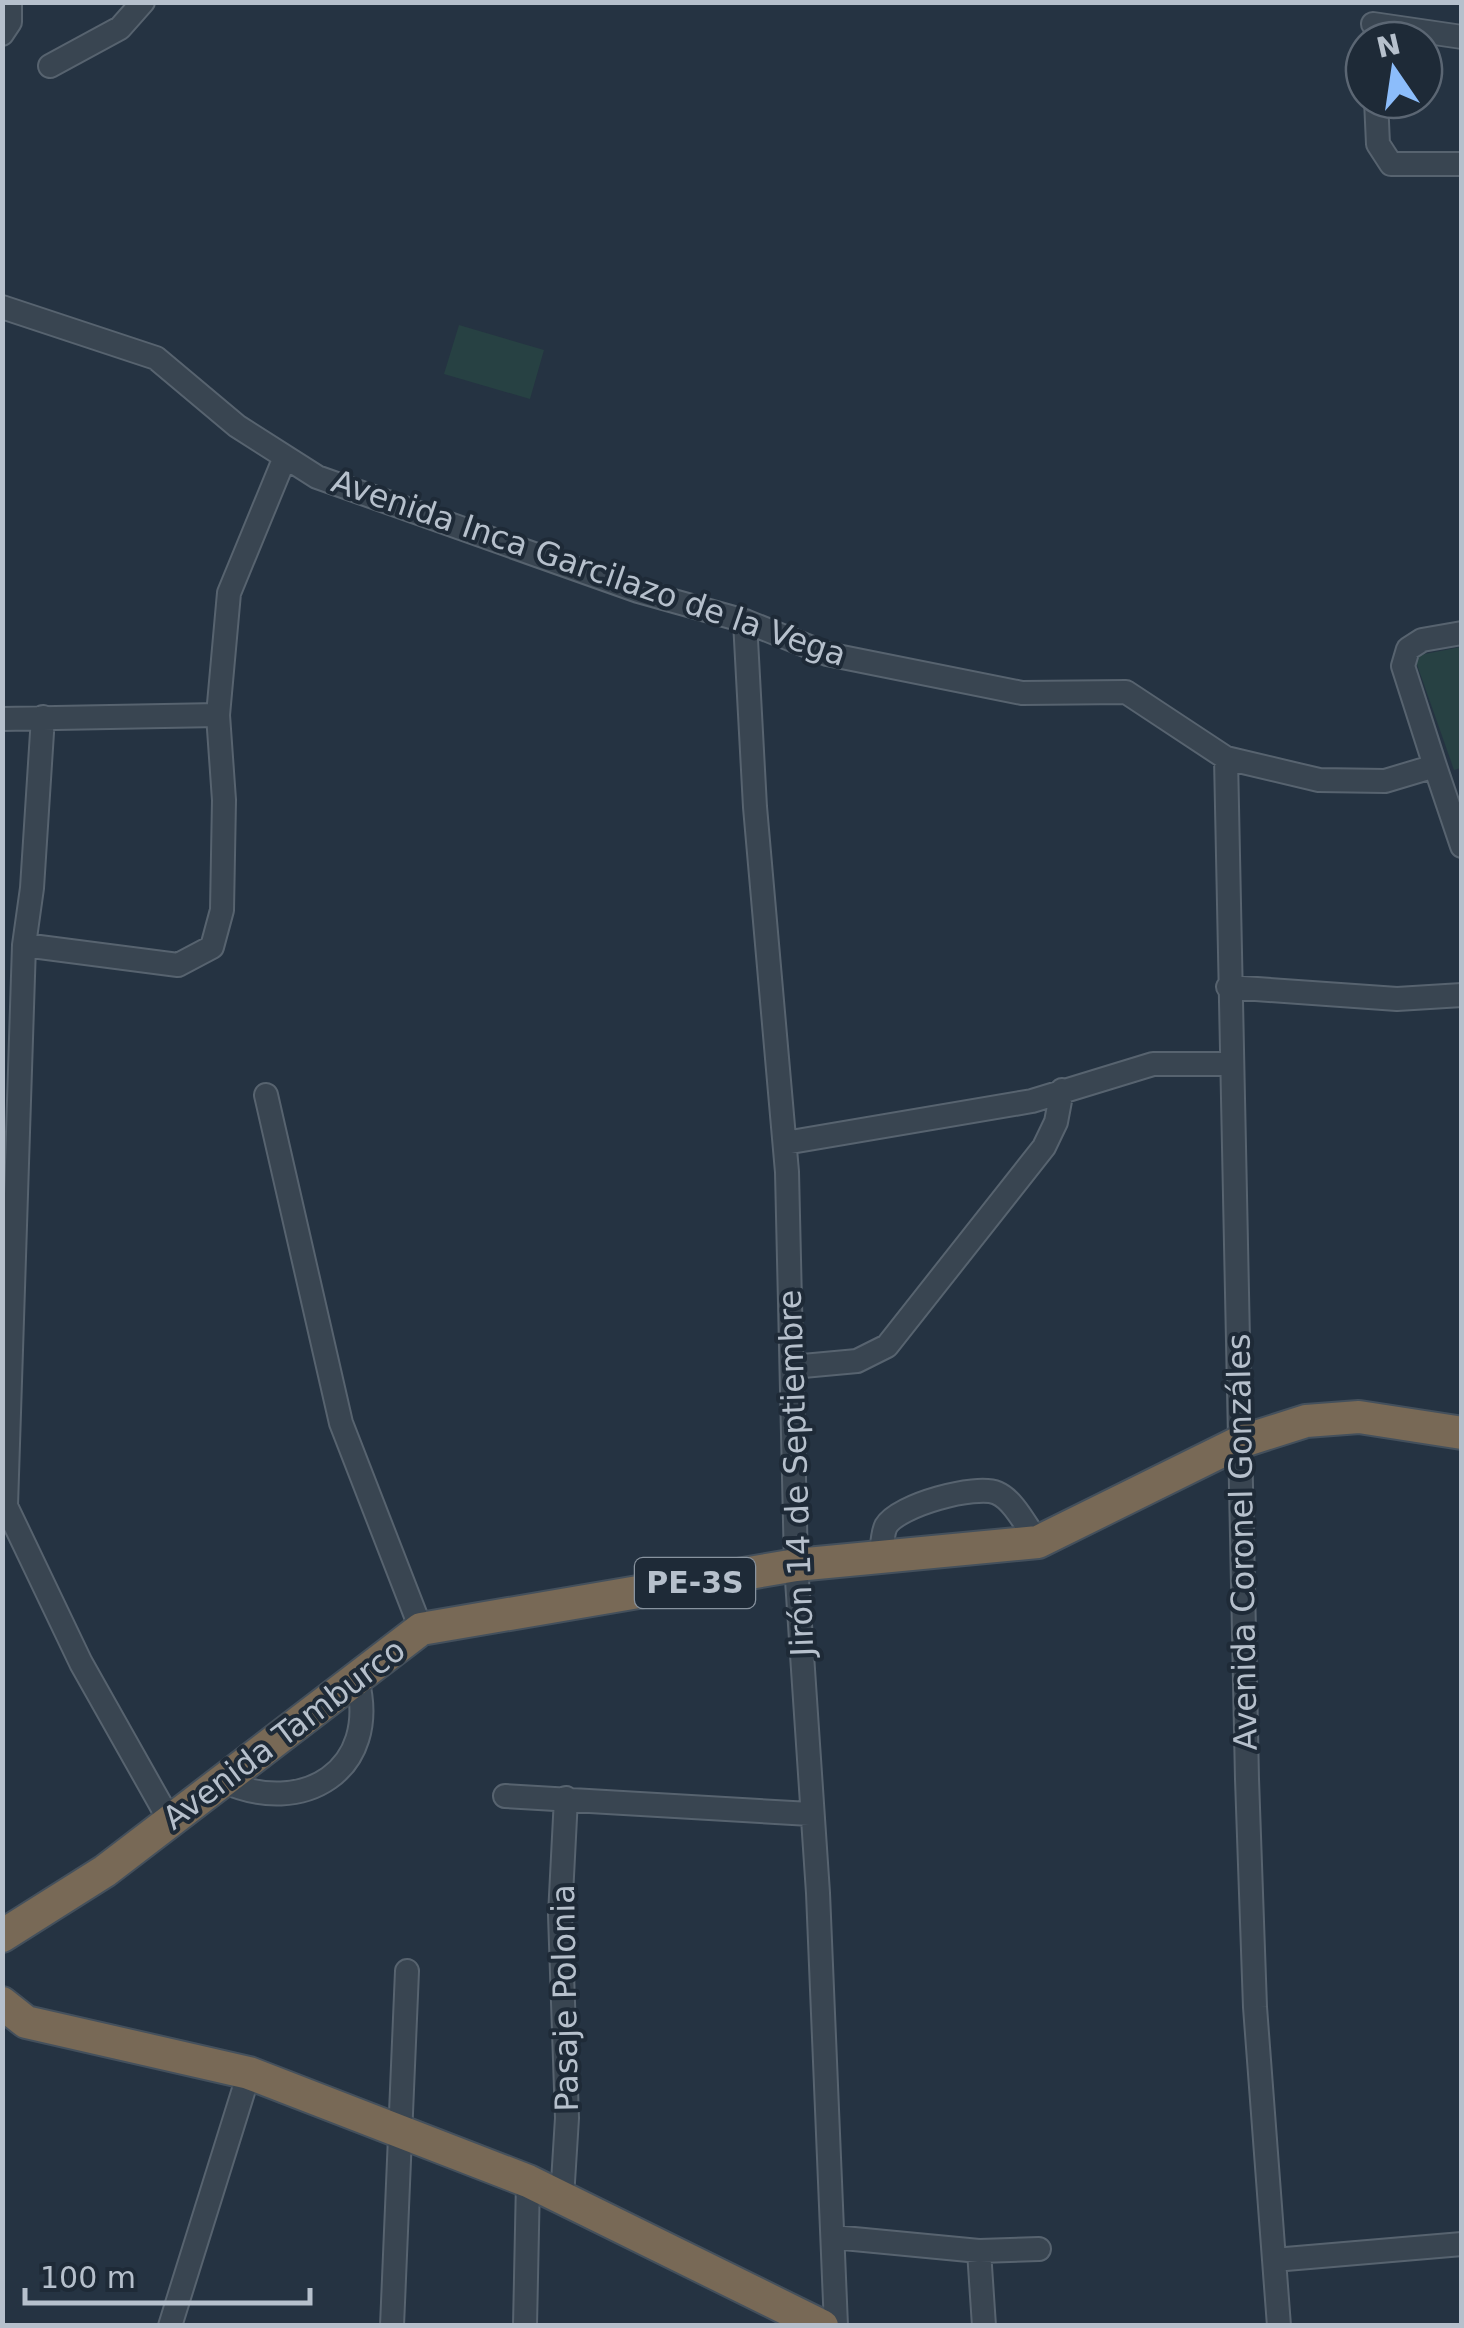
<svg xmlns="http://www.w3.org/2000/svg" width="1464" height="2328" viewBox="0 0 1464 2328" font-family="'DejaVu Sans',sans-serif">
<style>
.green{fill:#274143}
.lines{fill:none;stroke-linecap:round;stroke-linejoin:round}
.minor-casing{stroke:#57636f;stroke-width:26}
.highway-casing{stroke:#44505c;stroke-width:36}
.minor{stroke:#394551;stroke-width:22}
.highway{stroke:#786956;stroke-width:32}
.labels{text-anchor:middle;stroke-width:8;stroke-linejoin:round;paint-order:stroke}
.shield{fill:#1e2a37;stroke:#88939f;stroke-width:2.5}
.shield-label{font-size:30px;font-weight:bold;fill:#b6c0cc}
.street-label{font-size:32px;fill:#b6c0cc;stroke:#1e2a37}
</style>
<rect width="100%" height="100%" fill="#253342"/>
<path class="green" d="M459,325L544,350L530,399L444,374Z
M1461,647V768L1454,770L1414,656Z"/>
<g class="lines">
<defs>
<path id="minor" d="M1373,24L1462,37
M2,34L10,22V2
M50,66L120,28L143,2
M1376,100L1378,144L1391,164H1462
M2,307L156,358L237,426L317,477L638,591L745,621L827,654L1022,693L1126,692L1226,758L1319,780L1385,781L1435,766L1403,666L1408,649L1422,640L1462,633
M745,621L755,807L787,1172L796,1565L818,1893L836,2326
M43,717L32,888L24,945L6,1506L81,1663L170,1821
M2,719L218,715
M1226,758L1247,1779L1255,2007L1279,2326
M1435,766L1462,846
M24,945L178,965L212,947L222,910L224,800L218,715L229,593L285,457
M1228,987L1397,999L1462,995
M266,1095L341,1423L421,1629
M785,1143L1032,1101L1153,1064H1230
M792,1367L857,1361L887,1346L1044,1147L1056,1122L1062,1090
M881,1557C882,1548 882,1534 886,1526C898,1505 976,1484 997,1493C1014,1500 1027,1528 1038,1542
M223,1781C303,1818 381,1770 357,1679
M505,1796L810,1814
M562,2198L567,2118L560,1915L566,1798
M833,2237L979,2251L1039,2249
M979,2251L984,2326
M1274,2260L1462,2244
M170,2326L249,2073
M392,2326L407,1971
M525,2326L528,2181"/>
<path id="highway" d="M2,1936L105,1871L421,1629L796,1565L1038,1542L1240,1442L1306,1421L1359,1417L1462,1433
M2,2003L26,2022L249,2073L528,2181L822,2326"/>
</defs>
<use href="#minor" class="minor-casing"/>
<use href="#highway" class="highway-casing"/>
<use href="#minor" class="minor"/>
<use href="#highway" class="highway"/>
</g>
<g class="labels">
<rect class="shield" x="635" y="1558" width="120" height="50" rx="8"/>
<g class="shield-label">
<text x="695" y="1593">PE-3S</text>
</g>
<g class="street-label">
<text transform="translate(589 568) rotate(19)" y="11">Avenida Inca Garcilazo de la Vega</text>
<text transform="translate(796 1473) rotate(-92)" y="11">Jirón 14 de Septiembre</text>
<text transform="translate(1242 1542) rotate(-91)" y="11">Avenida Coronel Gonzáles</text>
<text transform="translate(284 1734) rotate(-37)" y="11">Avenida Tamburco</text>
<text transform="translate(565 1998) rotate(-91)" y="11">Pasaje Polonia</text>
</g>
</g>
<rect width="1464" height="2328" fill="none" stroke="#b6c0cc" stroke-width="10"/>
<g transform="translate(1394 70) rotate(347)"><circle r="48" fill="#1e2a37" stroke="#5b6673" stroke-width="2.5"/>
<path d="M0-8L18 38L0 25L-18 38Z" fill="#8cbdfb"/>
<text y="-15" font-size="28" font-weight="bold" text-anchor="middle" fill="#b6c0cc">N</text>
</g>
<path d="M25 2288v15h285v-15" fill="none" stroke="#b6c0cc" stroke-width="5"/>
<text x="40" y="2288" font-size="30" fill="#b6c0cc" stroke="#1e2a37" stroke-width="8" paint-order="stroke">100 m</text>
</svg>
